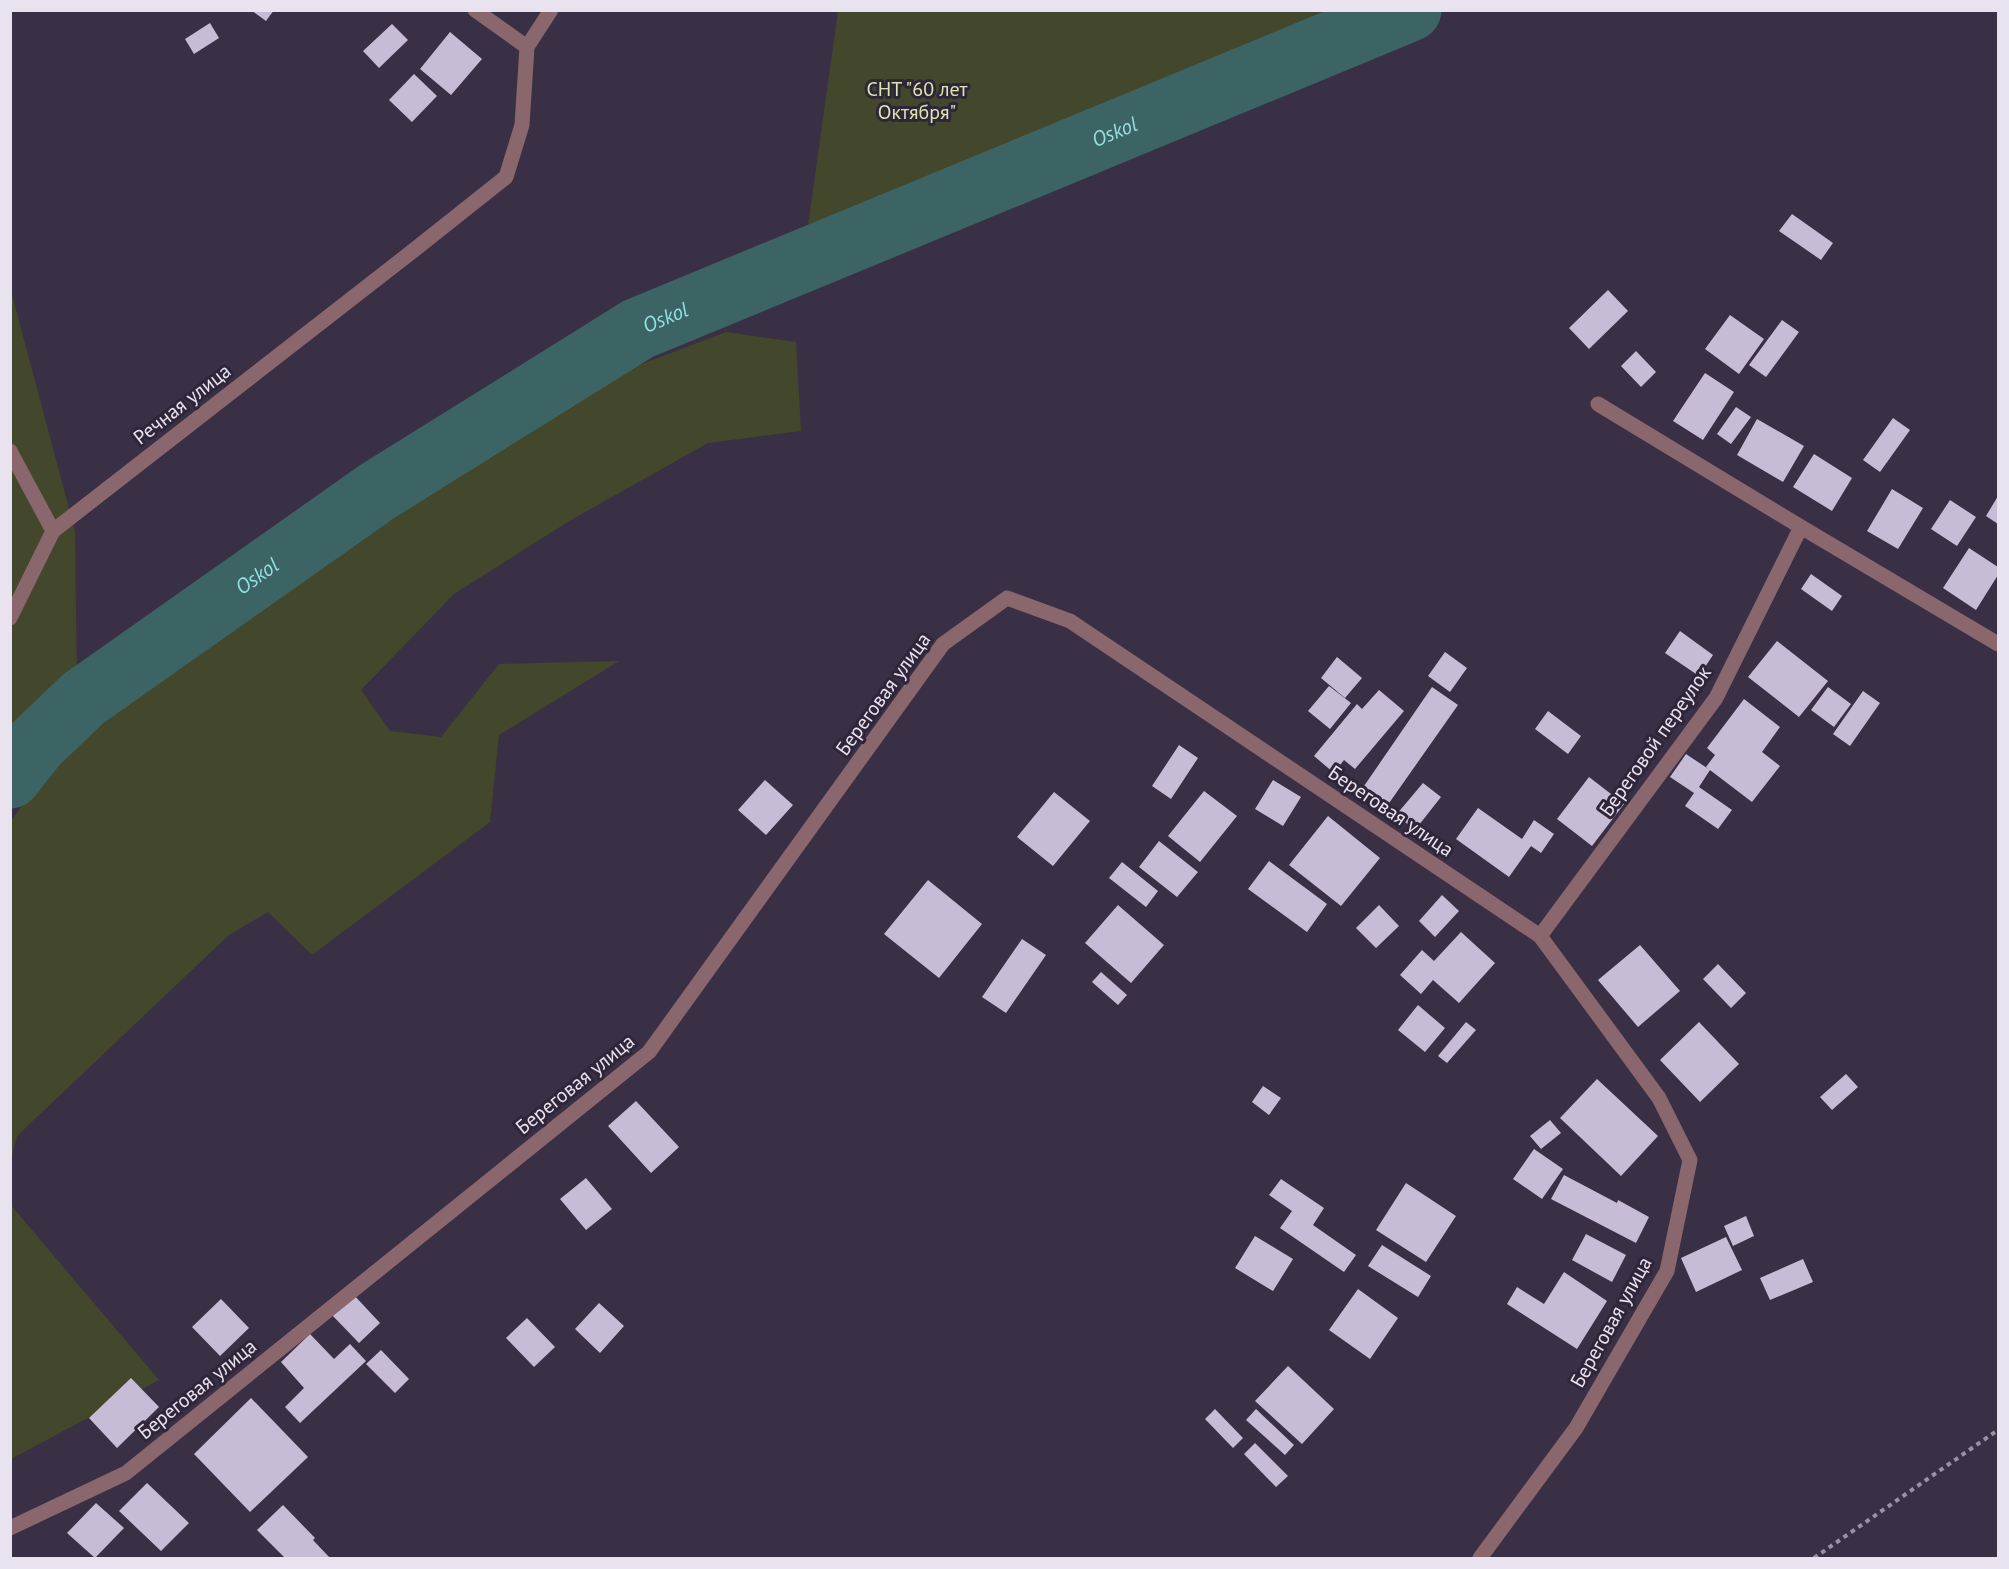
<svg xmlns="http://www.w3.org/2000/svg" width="2009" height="1569" viewBox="0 0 2009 1569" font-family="'PT Sans',sans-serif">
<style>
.green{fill:#43472b}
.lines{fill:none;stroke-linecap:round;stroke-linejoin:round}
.river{stroke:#3c6464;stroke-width:63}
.building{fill:#c7bcd6}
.path{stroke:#9a92a3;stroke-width:4;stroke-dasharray:4.5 4.5;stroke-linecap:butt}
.service{stroke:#8a666d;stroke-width:15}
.minor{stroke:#8a666d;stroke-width:15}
.labels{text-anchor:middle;stroke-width:6;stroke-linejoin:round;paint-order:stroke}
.park-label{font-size:20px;fill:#dde5ac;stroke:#2f263a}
.street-label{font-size:20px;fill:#e9e3f0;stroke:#2f263a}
.water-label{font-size:21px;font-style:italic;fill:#93dfe0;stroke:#2f263a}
</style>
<rect width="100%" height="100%" fill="#3a3045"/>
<path class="green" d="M838,11V10L1386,11L806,240Z
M10,287L75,531L77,692L31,736L11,760Z
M726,332L796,342L801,431L708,443L571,520L454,594L361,690L390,731L441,737L499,664L619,661L499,735L490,822L312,955L268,912L229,935L17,1136L11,1160V821L48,769L100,721L385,514L634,367Z
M10,1204L159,1380L11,1459H10Z"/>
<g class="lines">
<path class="river" id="s1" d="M10,777L36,744L83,699L378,491L638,329L1410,10"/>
</g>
<path class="building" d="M251,10H274L266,21Z
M210,23L219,38L194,54L185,39Z
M392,24L408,40L379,68L363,51Z
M450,32L482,59L451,95L420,69Z
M414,74L437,96L412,122L389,100Z
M1792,214L1833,243L1821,260L1779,231Z
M1608,290L1628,311L1589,349L1569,328Z
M1730,315L1764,339L1739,374L1705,349Z
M1782,320L1799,332L1766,377L1749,365Z
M1636,351L1656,372L1641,387L1621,366Z
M1705,373L1734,392L1703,440L1673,421Z
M1736,407L1751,417L1731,444L1717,434Z
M1893,418L1910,430L1880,472L1863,460Z
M1757,419L1804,446L1783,482L1737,455Z
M1814,454L1852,478L1832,511L1793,487Z
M1892,489L1923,508L1898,549L1867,531Z
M1998,496V524L1986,516Z
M1950,500L1976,517L1957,546L1931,529Z
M1969,548L1998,567V575L1976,610L1943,588Z
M1811,574L1842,596L1832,611L1801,589Z
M1680,631L1713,655L1699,676L1665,653Z
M1777,641L1828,681L1799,717L1748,677Z
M1445,652L1467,668L1450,692L1428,676Z
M1337,657L1362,678L1345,698L1321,678Z
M1329,686L1351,703L1330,729L1308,711Z
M1432,687L1458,705L1387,806L1362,789Z
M1828,687L1851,704L1834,727L1811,710Z
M1379,690L1404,711L1355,769L1344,760L1334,773L1314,756L1357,704L1362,709Z
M1863,691L1880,703L1850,746L1833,734Z
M1744,699L1780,727L1762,752L1780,766L1752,802L1706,767L1715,755L1707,748Z
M1548,711L1581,736L1568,754L1535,729Z
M1179,745L1198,758L1171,799L1152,786Z
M1686,754L1710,770L1699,787L1732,810L1718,829L1685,806L1694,793L1670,777Z
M1589,777L1624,804L1592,846L1557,819Z
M765,780L793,805L766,835L738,810Z
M1273,780L1301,797L1283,826L1255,809Z
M1423,783L1441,797L1415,830L1396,815Z
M1204,791L1237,816L1200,862L1168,836Z
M1054,792L1090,821L1053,866L1017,837Z
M1478,808L1522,839L1534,820L1554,834L1541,853L1531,846L1509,877L1456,839Z
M1328,816L1380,858L1341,906L1289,865Z
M1159,841L1198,872L1177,897L1139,867Z
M1269,861L1327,904L1307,932L1248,889Z
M1122,862L1158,891L1146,907L1109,878Z
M928,880L982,924L939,978L884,934Z
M1442,895L1459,911L1435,937L1419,921Z
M1118,905L1164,945L1131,983L1085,943Z
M1379,905L1399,926L1376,948L1356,928Z
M1461,932L1495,963L1459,1003L1433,980L1421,994L1400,975L1422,950L1434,961Z
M1022,939L1046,955L1006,1013L982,997Z
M1640,945L1680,991L1638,1027L1598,980Z
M1718,964L1746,993L1731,1008L1703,979Z
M1101,972L1127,995L1118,1005L1092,982Z
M1418,1005L1445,1028L1425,1052L1398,1030Z
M1466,1022L1476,1030L1447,1063L1438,1056Z
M1699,1022L1739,1064L1700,1102L1660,1060Z
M1846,1074L1858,1087L1832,1110L1820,1097Z
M1597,1079L1658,1136L1621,1176L1560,1118Z
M1263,1086L1281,1098L1269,1115L1252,1102Z
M636,1101L679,1147L651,1173L608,1126Z
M1550,1120L1561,1133L1541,1149L1530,1136Z
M1534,1149L1563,1169L1542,1199L1513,1179Z
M1564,1175L1617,1203L1618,1200L1649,1217L1636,1243L1551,1199Z
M586,1178L612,1209L586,1230L560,1199Z
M1281,1179L1324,1208L1313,1225L1356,1255L1344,1272L1280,1228L1292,1211L1269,1195Z
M1406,1183L1456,1216L1426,1262L1376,1230Z
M1746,1216L1754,1236L1733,1246L1724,1226Z
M1586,1234L1626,1255L1612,1282L1572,1260Z
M1255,1236L1293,1259L1273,1291L1235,1268Z
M1726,1237L1742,1270L1696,1292L1681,1258Z
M1382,1245L1431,1276L1418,1297L1368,1266Z
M1803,1259L1813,1282L1770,1300L1760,1278Z
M1564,1272L1607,1301L1577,1349L1507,1304L1517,1287L1544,1304Z
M1358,1289L1398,1318L1370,1359L1329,1330Z
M352,1293L380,1323L359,1343L331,1314Z
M221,1299L249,1328L220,1356L192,1327Z
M599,1303L624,1326L600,1353L575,1329Z
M527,1318L555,1347L534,1367L506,1338Z
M310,1334L334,1359L350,1344L366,1361L300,1423L285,1407L304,1388L281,1362Z
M381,1350L409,1379L395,1393L366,1364Z
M1288,1366L1334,1409L1302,1444L1255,1401Z
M131,1378L159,1407L117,1448L89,1418Z
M251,1398L308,1457L250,1512L194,1454Z
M1215,1409L1243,1438L1233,1448L1205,1419Z
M1256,1409L1294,1445L1285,1455L1246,1420Z
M1255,1443L1288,1476L1276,1487L1244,1454Z
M147,1483L189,1523L161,1551L119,1511Z
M96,1503L124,1528L95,1558L67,1533Z
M283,1505L315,1538L313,1540L330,1558H285L257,1530Z"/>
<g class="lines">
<path class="path" d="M1814,1558L1998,1430"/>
<path class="service" d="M1598,404L1801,527
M10,451L53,531
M10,618L53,531L414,250
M1540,936L1716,698L1801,527L1998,644"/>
<path class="minor" d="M475,10L527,47
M414,250L506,177L522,125L527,47L551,10
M10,1528L126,1473L649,1052L943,644L1007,598L1070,621L1540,936L1659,1098L1690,1160L1667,1271L1576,1428L1480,1558"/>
</g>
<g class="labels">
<g class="park-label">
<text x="917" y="96">СНТ "60 лет<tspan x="917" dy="23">Октября"</tspan></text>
</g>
<g class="street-label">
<text transform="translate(182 404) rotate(-38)" y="7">Речная улица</text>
<text transform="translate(883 694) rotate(-54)" y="7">Береговая улица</text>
<text transform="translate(1655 741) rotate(-55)" y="7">Береговой переулок</text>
<text transform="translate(1391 811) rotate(34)" y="7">Береговая улица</text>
<text transform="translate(575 1084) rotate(-39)" y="7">Береговая улица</text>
<text transform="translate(1611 1322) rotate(-61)" y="7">Береговая улица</text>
<text transform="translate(197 1389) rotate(-39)" y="7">Береговая улица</text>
</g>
<g class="water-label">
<text dy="7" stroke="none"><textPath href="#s1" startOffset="1290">Oskol</textPath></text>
<text dy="7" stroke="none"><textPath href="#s1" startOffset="804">Oskol</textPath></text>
<text dy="7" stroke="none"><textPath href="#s1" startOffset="320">Oskol</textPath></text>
</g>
</g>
<rect width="2009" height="1569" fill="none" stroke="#e9e3f0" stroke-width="24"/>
</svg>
